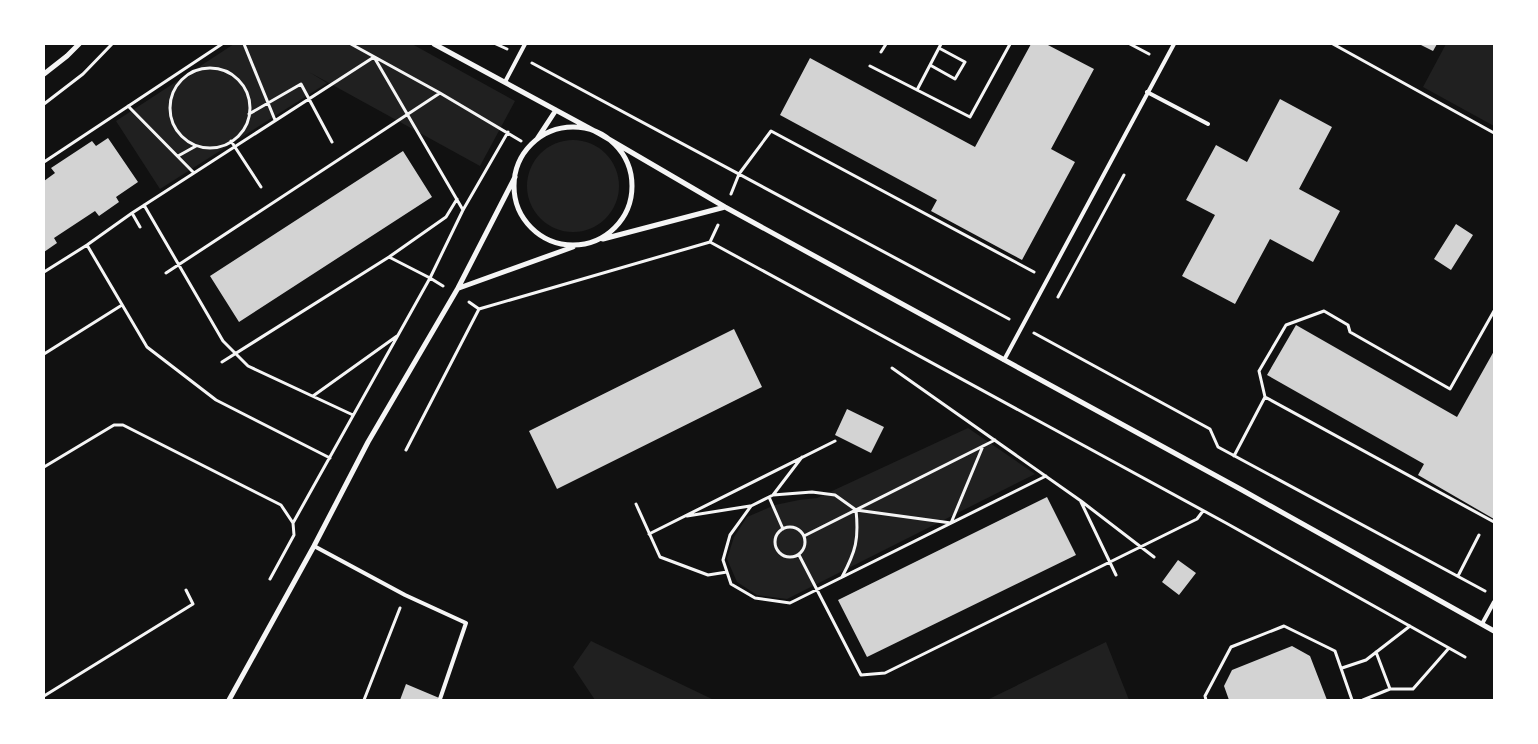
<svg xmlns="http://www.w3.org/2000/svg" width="1538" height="744" viewBox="0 0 1538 744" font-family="'Nunito Sans',sans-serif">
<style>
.green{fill:#202020}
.building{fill:#d3d3d3}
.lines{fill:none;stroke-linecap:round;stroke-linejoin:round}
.path{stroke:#f5f5f5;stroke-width:3}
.service{stroke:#f5f5f5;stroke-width:4}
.minor{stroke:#f5f5f5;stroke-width:5}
</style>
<rect width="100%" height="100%" fill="#111"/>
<path class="green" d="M234,44H412L515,101L480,166L309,72L327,83L160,189L116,121Z
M1446,44H1494V126L1423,87Z
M527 186a46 46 0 1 1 92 0a46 46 0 1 1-92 0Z
M968,428L1035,474L787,599L757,595L737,582L727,559L734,537L747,517L775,505L799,500L817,498Z
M591,641L714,700H595L573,667Z
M1106,642L1129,700H987Z"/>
<path class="building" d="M1031,44H1046L1094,69L1051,149L1075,162L1022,260L931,211L937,200L780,115L810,58L975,147Z
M1419,44H1437L1433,51Z
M1280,99L1332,127L1299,189L1340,211L1313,262L1270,239L1235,304L1182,276L1215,215L1186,200L1216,145L1247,162Z
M108,138L138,182L116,197L119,202L99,216L95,211L54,238L57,243L44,252V181L55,173L51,168L92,141L96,146Z
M403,151L432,197L239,322L210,276Z
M1456,224L1473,235L1451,270L1434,259Z
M1296,325L1457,417L1494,351V519L1418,475L1424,464L1267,375Z
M734,329L762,387L557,489L529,431Z
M847,409L884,427L871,453L835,435Z
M1047,497L1076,555L867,657L838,600Z
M1178,560L1196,573L1179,595L1162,582Z
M1292,646L1310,656L1327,700H1229L1224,686L1232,670Z
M406,684L444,700H400Z"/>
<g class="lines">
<path class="path" d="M244,44L275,120
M351,44L440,93L521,141
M496,44L507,49
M1130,44L1149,54
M1333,44L1494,133
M881,52L886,44
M532,63L1009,319
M930,65L955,79L965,62L939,48
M870,66L970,117L1010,44
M170 108a40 40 0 1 1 80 0a40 40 0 1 1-80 0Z
M917,90L941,44
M44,104L83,74L112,44
M128,106L194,173
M249,114L301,84L332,142
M231,141L261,187
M178,156L196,146
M44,162L222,44
M731,194L739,174L771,131L1034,272
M144,205L223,341L248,366L353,415
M132,213L140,227
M710,242L718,225
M87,245L147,347L216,400L330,458
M389,257L430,278L443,286
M44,272L87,245L132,213L374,57L463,210
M166,273L440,93
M1058,297L1124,175
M469,302L479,309
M1034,333L1210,429L1218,447L1485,591
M44,354L122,305
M222,362L389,257L446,217L457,199
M892,368L1081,501L1154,557
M313,396L397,336
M1265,397L1494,522
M406,450L479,309L710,242L1226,523L1465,657
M1234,456L1265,397L1259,371L1286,325L1324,311L1348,325L1350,332L1450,389L1494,311
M802,457L773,495L751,506L730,535L723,560L731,584L755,598L790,603L1046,476
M44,467L114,425H123L281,505L293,523
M773,495L812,492L835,495L856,510
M769,497L783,529
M1081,502L1116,575
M636,504L660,557L708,575L727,572
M687,516L750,506
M775 542a15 15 0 1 1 30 0a15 15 0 1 1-30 0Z
M649,534L835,441
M804,536L995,440
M799,555L861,675L885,673L1197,519L1203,511
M1458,576L1479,535
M842,577C856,551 859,539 856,510L951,523L983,446
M270,579L294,535L293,523L430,278L463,210L508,132
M1376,652L1390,689
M1342,668L1366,660L1410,626
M44,696L193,604L186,590
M364,700L400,608
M1206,700L1205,696L1231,647L1284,626L1335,651L1352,700
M1363,700L1390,689H1413L1449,648"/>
<path class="service" d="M505,82L525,44
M1147,92L1208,124
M1004,360L1174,44
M314,546L405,595L466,623L440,699
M1482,624L1494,602"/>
<path class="minor" d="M434,44L600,134L725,207L1242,490L1494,631
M44,74L67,56L79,44
M514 186a59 59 0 1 1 118 0a59 59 0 1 1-118 0Z
M537,139L556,110
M603,239L725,207
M459,288L573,247
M229,700L314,546L368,442L458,288L515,177"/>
</g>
<rect width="1538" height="744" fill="none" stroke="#ffffff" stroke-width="90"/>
</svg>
